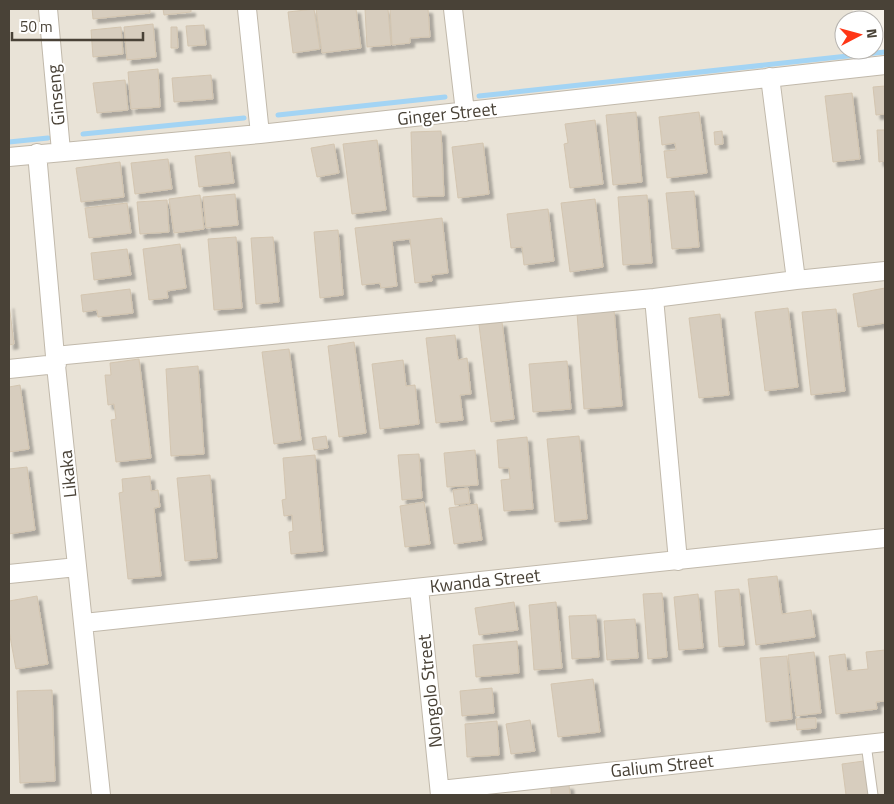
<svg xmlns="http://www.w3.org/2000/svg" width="894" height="804" viewBox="0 0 894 804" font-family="'Titillium Web',sans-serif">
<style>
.residential{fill:#e9e3d7}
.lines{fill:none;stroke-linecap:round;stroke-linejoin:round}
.stream{stroke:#a3d4f4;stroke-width:5}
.building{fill:#d7cdbe;stroke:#d3c5b0;filter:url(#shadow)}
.lane-casing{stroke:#c1b9ab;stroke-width:11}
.street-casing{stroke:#c1b9ab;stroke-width:20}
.lane{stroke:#fff;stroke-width:9}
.street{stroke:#fff;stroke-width:18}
.labels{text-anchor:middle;stroke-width:4;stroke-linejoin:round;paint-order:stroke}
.street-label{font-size:18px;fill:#494237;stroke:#fff}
</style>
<defs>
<filter id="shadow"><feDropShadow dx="4.5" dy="4.5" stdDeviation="1" flood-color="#0004"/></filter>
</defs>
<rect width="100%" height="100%" fill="#f5f1e9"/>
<path class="residential" d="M9,9H852L856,20H844V50H867L869,57L885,55V795H9Z"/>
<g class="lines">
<path class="stream" d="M479,96L885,52
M278,115L445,97
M83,134L244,118
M9,142L48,138"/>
</g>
<path class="building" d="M92,9H150V13L93,19Z
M163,9H191V12L164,15Z
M314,9L320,49L293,53L288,12Z
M316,9H356L361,48L322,53Z
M365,9H388L391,45L367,47Z
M390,9H428L430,37L410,38V43L392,45Z
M153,24L156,57L127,60L124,27Z
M204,25L206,45L188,46L186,26Z
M121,27L123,54L93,57L91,30Z
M171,27H177L178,48H171Z
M158,69L160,107L131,109L128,72Z
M211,75L213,99L174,102L172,78Z
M125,80L128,110L97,113L93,83Z
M885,86V114L876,115L873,87Z
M852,93L860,159L833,162L825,96Z
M636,112L642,182L613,185L606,115Z
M699,112L707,173L667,178L664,151L676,150L675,143L662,145L659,117Z
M595,120L603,184L570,188L564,144L568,143L565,124Z
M877,130H885V161L879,162Z
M441,131L444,196L413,197L411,132Z
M722,131L723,144L715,145L714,132Z
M377,140L386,210L352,214L343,144Z
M483,143L489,194L458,198L452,147Z
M334,144L339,173L317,177L311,148Z
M230,152L234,183L199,187L195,156Z
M168,159L172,189L135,194L131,163Z
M120,162L124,197L81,202L76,168Z
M694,191L699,247L672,249L666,193Z
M235,194L238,225L206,228L203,197Z
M200,195L204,229L174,233L169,199Z
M647,195L652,263L623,265L618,197Z
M595,199L603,267L570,272L561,203Z
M167,200L169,232L140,234L137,202Z
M127,203L131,233L89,238L85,208Z
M548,209L554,261L524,265L522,247L511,248L507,214Z
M442,218L448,273L431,275L432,281L415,283L410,239L392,241L397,286L381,288L380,283L362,285L355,228Z
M338,230L343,295L320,298L314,232Z
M236,237L242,308L214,310L208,239Z
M273,237L279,302L256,304L251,238Z
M180,244L186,288L167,291L168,298L149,300L143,249Z
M127,249L131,275L94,280L91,253Z
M885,288V323L858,327L853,294Z
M130,289L133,313L98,317L97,310L83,312L81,295Z
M9,304L14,344L9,345Z
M788,308L798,387L765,391L755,312Z
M836,309L845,391L811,395L802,312Z
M614,310L622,406L584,409L577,313Z
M720,314L729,395L699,398L689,318Z
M502,322L514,419L491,422L479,325Z
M455,335L458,360L467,358L471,394L460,395L463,420L436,423L426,338Z
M354,342L366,433L339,437L328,346Z
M289,349L301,440L274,444L262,352Z
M139,359L151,458L116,462L111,420L116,419L114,404L108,405L105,375H111L110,363Z
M403,360L406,386L415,385L419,424L380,429L372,364Z
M567,361L571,409L533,412L529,364Z
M198,366L204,454L171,456L166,369Z
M20,385L29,449L9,452V387Z
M326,436L328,448L314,450L312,438Z
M579,436L587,519L555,522L547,439Z
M527,437L533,509L504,511L501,480L510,479L509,468H499L497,440Z
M475,450L478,485L447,487L444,453Z
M419,454L422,498L402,500L398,455Z
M315,455L323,551L291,554L289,532L293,531L292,515L284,516L282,500L286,499L283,458Z
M27,467L35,530L9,534V469Z
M210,475L217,558L185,561L177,478Z
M150,476L151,491L158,490L160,507L154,508L161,576L128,579L119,493L123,492L122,479Z
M468,488L470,503L455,505L453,490Z
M424,502L430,544L405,547L400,506Z
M477,504L482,540L454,544L449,508Z
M777,576L782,614L811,610L815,637L756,645L748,579Z
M739,589L744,645L719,647L715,591Z
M662,593L667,657L648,659L643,594Z
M698,594L703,648L679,650L674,597Z
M37,596L48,664L16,669L9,631V601Z
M514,602L518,630L479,635L475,608Z
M556,602L562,668L534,670L529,605Z
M596,615L599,657L572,659L569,616Z
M635,619L638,658L607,660L604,621Z
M517,641L519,673L476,677L473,645Z
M885,650V701L876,702L877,709L836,714L829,656L845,654L847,671L868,669L866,652Z
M814,652L821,713L796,716L788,655Z
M787,656L792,719L766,722L760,658Z
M593,679L600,732L558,737L551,684Z
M492,688L494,713L462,716L460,691Z
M52,690L55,781L20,783L17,691Z
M816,718V728L797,730L796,719Z
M530,720L535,751L511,754L506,724Z
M497,721L499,755L467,757L465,724Z
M864,761L869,795H846L842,764Z
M569,785L570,795H551V786Z"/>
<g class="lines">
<defs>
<path id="lane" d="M866,744L873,795"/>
<path id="street" d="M48,9L61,151
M247,9L260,134
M453,9L465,112
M770,77L796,280
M37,153L55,356L101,795
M9,157L260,134L885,65
M654,298L678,561
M55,356L654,298L796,280L885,271
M9,369L57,364
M9,574L77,567
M419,588L440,795
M84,623L885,538
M440,790L885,742"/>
</defs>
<use href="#lane" class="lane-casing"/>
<use href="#street" class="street-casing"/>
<use href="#lane" class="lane"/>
<use href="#street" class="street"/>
</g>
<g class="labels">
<g class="street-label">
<text transform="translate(56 95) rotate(-95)" y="6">Ginseng</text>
<text transform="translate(447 114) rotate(-6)" y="6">Ginger Street</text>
<text transform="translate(68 474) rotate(-96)" y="6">Likaka</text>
<text transform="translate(485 581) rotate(-6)" y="6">Kwanda Street</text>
<text transform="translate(430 691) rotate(-96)" y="6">Nongolo Street</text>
<text transform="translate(662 766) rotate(-6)" y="6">Galium Street</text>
</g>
</g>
<rect width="894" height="804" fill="none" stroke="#494237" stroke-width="20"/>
<g transform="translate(859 35) rotate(84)"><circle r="24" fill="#ffffff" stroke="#b6b3af"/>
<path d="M0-4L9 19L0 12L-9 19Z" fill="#ff3616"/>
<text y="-8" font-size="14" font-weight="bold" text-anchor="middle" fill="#494237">N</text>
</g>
<path d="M12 32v8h131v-8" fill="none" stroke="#494237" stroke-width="2.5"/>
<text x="20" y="32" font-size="15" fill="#494237" stroke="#ffffff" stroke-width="4" paint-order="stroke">50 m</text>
</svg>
